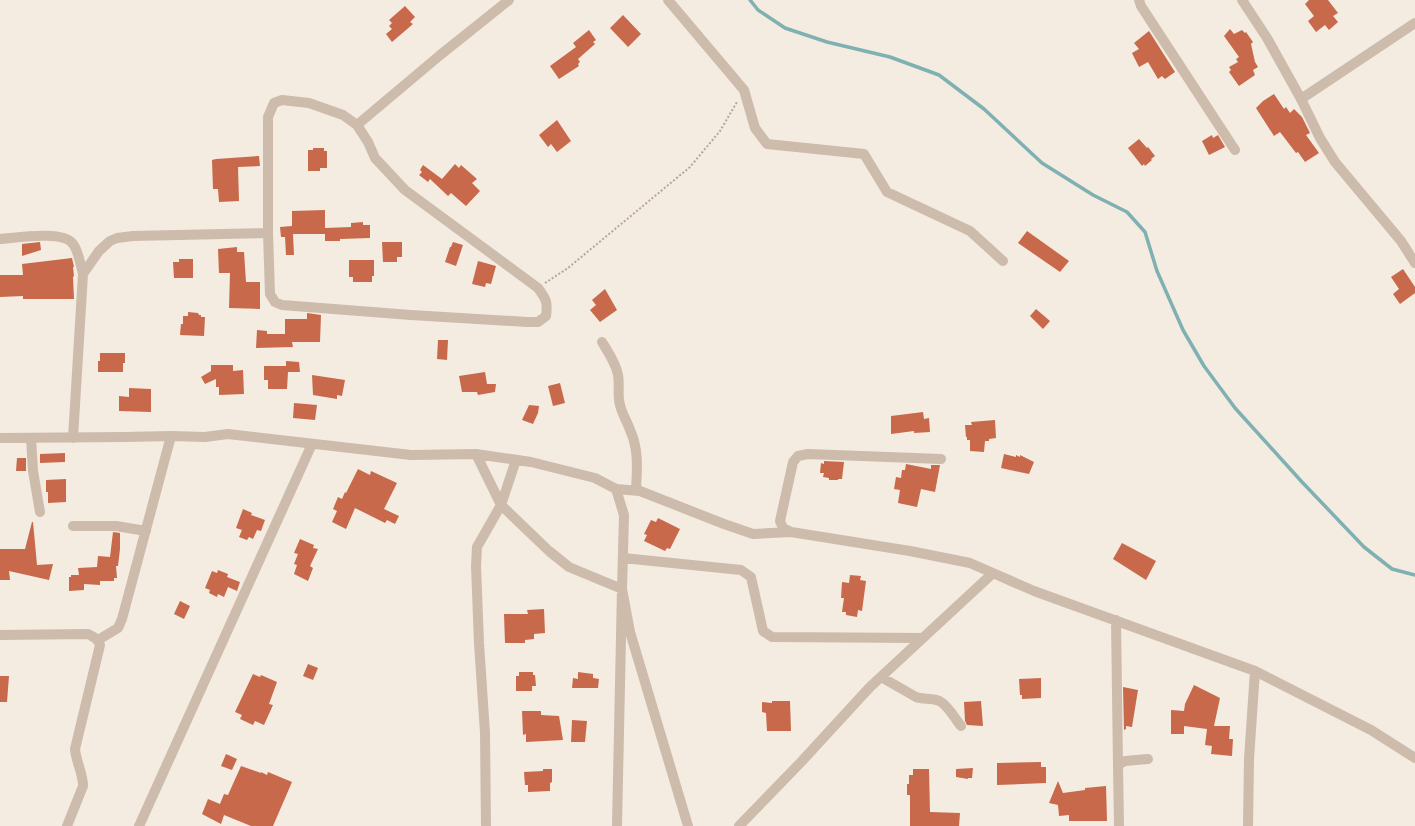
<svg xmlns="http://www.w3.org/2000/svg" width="1415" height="826" viewBox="0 0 1415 826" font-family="'Work Sans',sans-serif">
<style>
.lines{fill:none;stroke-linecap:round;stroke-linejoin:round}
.stream{stroke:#7fb0b2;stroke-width:3.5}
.building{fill:#c8694b}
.path{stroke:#b9a596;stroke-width:2;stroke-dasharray:2 2;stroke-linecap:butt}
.minor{stroke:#cdbbac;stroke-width:10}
</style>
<rect width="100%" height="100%" fill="#f4ebe1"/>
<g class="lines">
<path class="stream" d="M750,0L758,10L785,28L827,42L890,57L939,75L984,109L1042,163L1093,195L1127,212L1145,232L1157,271L1183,330L1204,366L1235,408L1302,482L1364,547L1392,569L1415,575"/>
</g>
<path class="building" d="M1309,0H1328L1338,13L1333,16L1338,22L1329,30L1325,25L1316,32L1308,21L1314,16L1305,4Z
M405,6L415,17L410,22L413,24L392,42L386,34L392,29L389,26L392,23L389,20Z
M623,15L641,34L628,47L610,28Z
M1230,29L1234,34L1242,30L1245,33L1246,32L1253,42L1251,44L1255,62L1258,67L1253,70L1255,75L1239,86L1229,72L1231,70L1229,67L1238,62L1236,59L1239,57L1224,36Z
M589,30L596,40L593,42L595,44L578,59L580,62L578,64L579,66L559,79L550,66L576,47L573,43Z
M1149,31L1175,72L1165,79L1162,76L1158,79L1148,62L1139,67L1132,53L1139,49L1134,43Z
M1274,94L1284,109L1286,107L1290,113L1294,109L1302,117L1310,133L1306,135L1319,153L1305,162L1298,152L1296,153L1280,132L1274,136L1256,108L1263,101Z
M557,120L571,141L557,152L551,144L548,147L539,135Z
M1212,135L1213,138L1218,135L1225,147L1209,155L1202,141Z
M1139,139L1147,148L1148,147L1155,156L1151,159L1152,160L1145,166L1144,164L1142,166L1128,148Z
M313,148H324V151H327V168H320V171H308V150H313Z
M259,156L260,166L238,167L239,201L219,202L218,189H213L212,160L216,159Z
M455,164L459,168L461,165L477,179L472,183L480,191L466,206L451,193L448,196L430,179L428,182L419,175L422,172L420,170L423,165L442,179Z
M325,210V234H293L294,255H286L285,237H281L280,227L292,226V211Z
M363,222V225H370V238L340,239V241H325V228L351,227V223Z
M1027,231L1069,261L1060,272L1018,243Z
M40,242L41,250L22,256V244Z
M382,242H402V257H397V262H383Z
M453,242L463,245L456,266L445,262L450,247H451Z
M237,247V252H244L246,282H260V309L229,308L230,273H219L218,249Z
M72,258L74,267H73L74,276L73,277L74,299H23V296L0,297V275H23L22,264Z
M179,259H193V278H174L173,262H179Z
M349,260H374V276H372V282H353V277H349Z
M478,261L496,266L491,284L486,283L485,287L472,284Z
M1403,269L1415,287V293L1400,304L1393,294L1399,289L1391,277Z
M605,289L617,310L600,322L590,310L596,305L592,300Z
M1036,309L1050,321L1043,329L1030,316Z
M188,312L198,313L199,315H201V317H205L204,336L180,335L181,324H183V316H188Z
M307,313L321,315L320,342H292L293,347L256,348L257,330L267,331V334H285V319H307Z
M438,340H448L447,360L437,359Z
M100,353H125V363H123V372H98V361H100Z
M286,361L299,362L300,372H288L287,389H268V380H264V366H286Z
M211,365H233V371L243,370L244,394L219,395V387H216V379L205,384L201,377L211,371Z
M485,372L487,384H496L495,392L478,395L477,392H462L459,376Z
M312,375L345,380L342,396L337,395V399L313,395Z
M560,383L565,403L553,406L548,386Z
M129,388L151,389V412L119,411V396L129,397Z
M294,403L317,405L315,420L293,418Z
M529,405L539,406L538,413L533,424L522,420Z
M923,412L924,419L929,418L930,432L914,433V431L891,434V416Z
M995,420L996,438L989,439V441H985L984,452L970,451V440H967V437H966L965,425H972L971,422Z
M65,453V462L40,463V454Z
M1004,454L1016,457V455L1020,457V455L1034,462L1029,474L1001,468Z
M17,458H26V471H16Z
M824,461L844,462L842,479H838V480H829V478L823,477L824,473H820L821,463L824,464Z
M906,464L931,469V465H940L935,492L921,489L917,507L898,503L900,490L894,489L896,477L901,478L902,470H905Z
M358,469L370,475L371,471L397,483L384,509L399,516L395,524L387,520L385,523L355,508L346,529L332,522L337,511L333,509L338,497L342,499L345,492L346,493Z
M66,479V502L48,503V492H46V480Z
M243,509L252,513L251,515L265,520L261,531L257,530L253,539L249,537L247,540L239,537L242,530L236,528Z
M658,518L680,529L670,549L667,548L665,551L644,541L647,535L644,534L651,520L656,522Z
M32,522H33L37,565L53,564L49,580L9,571L10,580H0V549H25Z
M113,532L120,533V549L118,566H116L117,578H114V581H100V585L84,584V590L69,591V577H71V575H79L78,568L97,567L98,556L110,557Z
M300,539L314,545L313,548L318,549L310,566L313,568L308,581L294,574L297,565L294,564L298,554L294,553Z
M1122,543L1156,561L1146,580L1113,559Z
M218,570L228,574L227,577L240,582L237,591L228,587L224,597L218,594L217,597L209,593L210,590L205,588L212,571L217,573Z
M850,575L861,576L860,580L866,581L862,611L858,610L857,617L846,615V612H842L844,598H841L842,582L849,583Z
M180,601L190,606L184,619L174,614Z
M544,609L545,633L534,634V639L525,640V643H505L504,614H528L527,610Z
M308,664L318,668L313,680L303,676Z
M519,672H533V675H535L536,686H532V691H516V676H519Z
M578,672L593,674V678L599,679L598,688H572L573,678L578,679Z
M253,674L260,677L261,675L277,682L269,704L273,705L264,725L255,721L253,725L240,719L242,715L235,712Z
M0,676H9L7,702H0Z
M1041,678V698L1022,699V695H1020L1019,679Z
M1194,685L1220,698L1214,726H1230L1229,739H1233L1232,756L1211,754L1212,746L1205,745L1207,729L1184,726V734H1171V710L1184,711L1185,704Z
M1123,687L1138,690L1132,727L1126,726V729L1124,730Z
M772,701H790L791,731H767L766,713L762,712V702L772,703Z
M981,701L983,726L967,725L965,721L964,702Z
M522,711H541V715L559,716L563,740L526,742V734L523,735Z
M572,720L587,721L585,742H571Z
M226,754L237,759L232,770L221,766Z
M1041,762V767H1046V783L997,785V763Z
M241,766L261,773V772L267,775L268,772L292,782L273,826H251L224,815L221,824L202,814L208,799L220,804L224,794L228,795Z
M973,768L972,778H968V779L956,777V769Z
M543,769H552V782L550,783V791L528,792V785H525L524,772L543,771Z
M913,769H929L930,812L960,813L959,826H910V795H907V784H909V775H913Z
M1058,781L1063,793L1085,790V788L1106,786L1107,821H1069V815L1059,816L1058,805L1049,803Z"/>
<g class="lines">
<path class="path" d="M545,283L568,268L690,167L720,131L737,102"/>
<path class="minor" d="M668,0L744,90L755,128L767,144L864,154L887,192L970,231L1003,261
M1139,0L1141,6L1235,150
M1242,0L1267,38L1301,99L1320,138L1335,162L1401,241L1415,263
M1301,99L1415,23
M357,125L439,56L509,0
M0,239C16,238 63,230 73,244C78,250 81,266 83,274
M602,342C608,352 616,363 618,375C620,385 617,395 620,405C622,414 627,421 630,430C639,449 637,470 636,490
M0,438L125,437L171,436L205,437L228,434L411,455L476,454L531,462L595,478L616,489L624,515L622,589L630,632L688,826
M31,438L33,471L40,512
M73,438L83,274L99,251L110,241L117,238L133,236L268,233L270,294L275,302L282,305L411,315L527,322H538L546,316C548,302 546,299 538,288L405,190L375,158L368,142L357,125L343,115L309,103L282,100L274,103L268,117V233
M476,454L501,505L549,551L569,567L622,589L617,826
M941,459L808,454L798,456L793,462L780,521L783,528L791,532L910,551L970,563L1034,591L1255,671L1371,730L1415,758
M616,489L640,491L724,524L753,534L790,532
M73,526H116L146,531
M623,558L741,570L751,577L763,631L772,637L922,638
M1116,620L1118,765
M0,635L88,634C94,637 98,639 100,645L75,749C76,762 83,773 83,786L67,826
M98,640L118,628L122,619L171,436
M881,677L916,697C924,700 934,697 941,702C949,707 955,719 961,726
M139,826L312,444
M486,826L485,733L479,643L476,566L477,547L501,505L516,460
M739,826L802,761L870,687L993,573
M1119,826L1118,765L1125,761L1148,759
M1248,826L1249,759L1255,671"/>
</g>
</svg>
